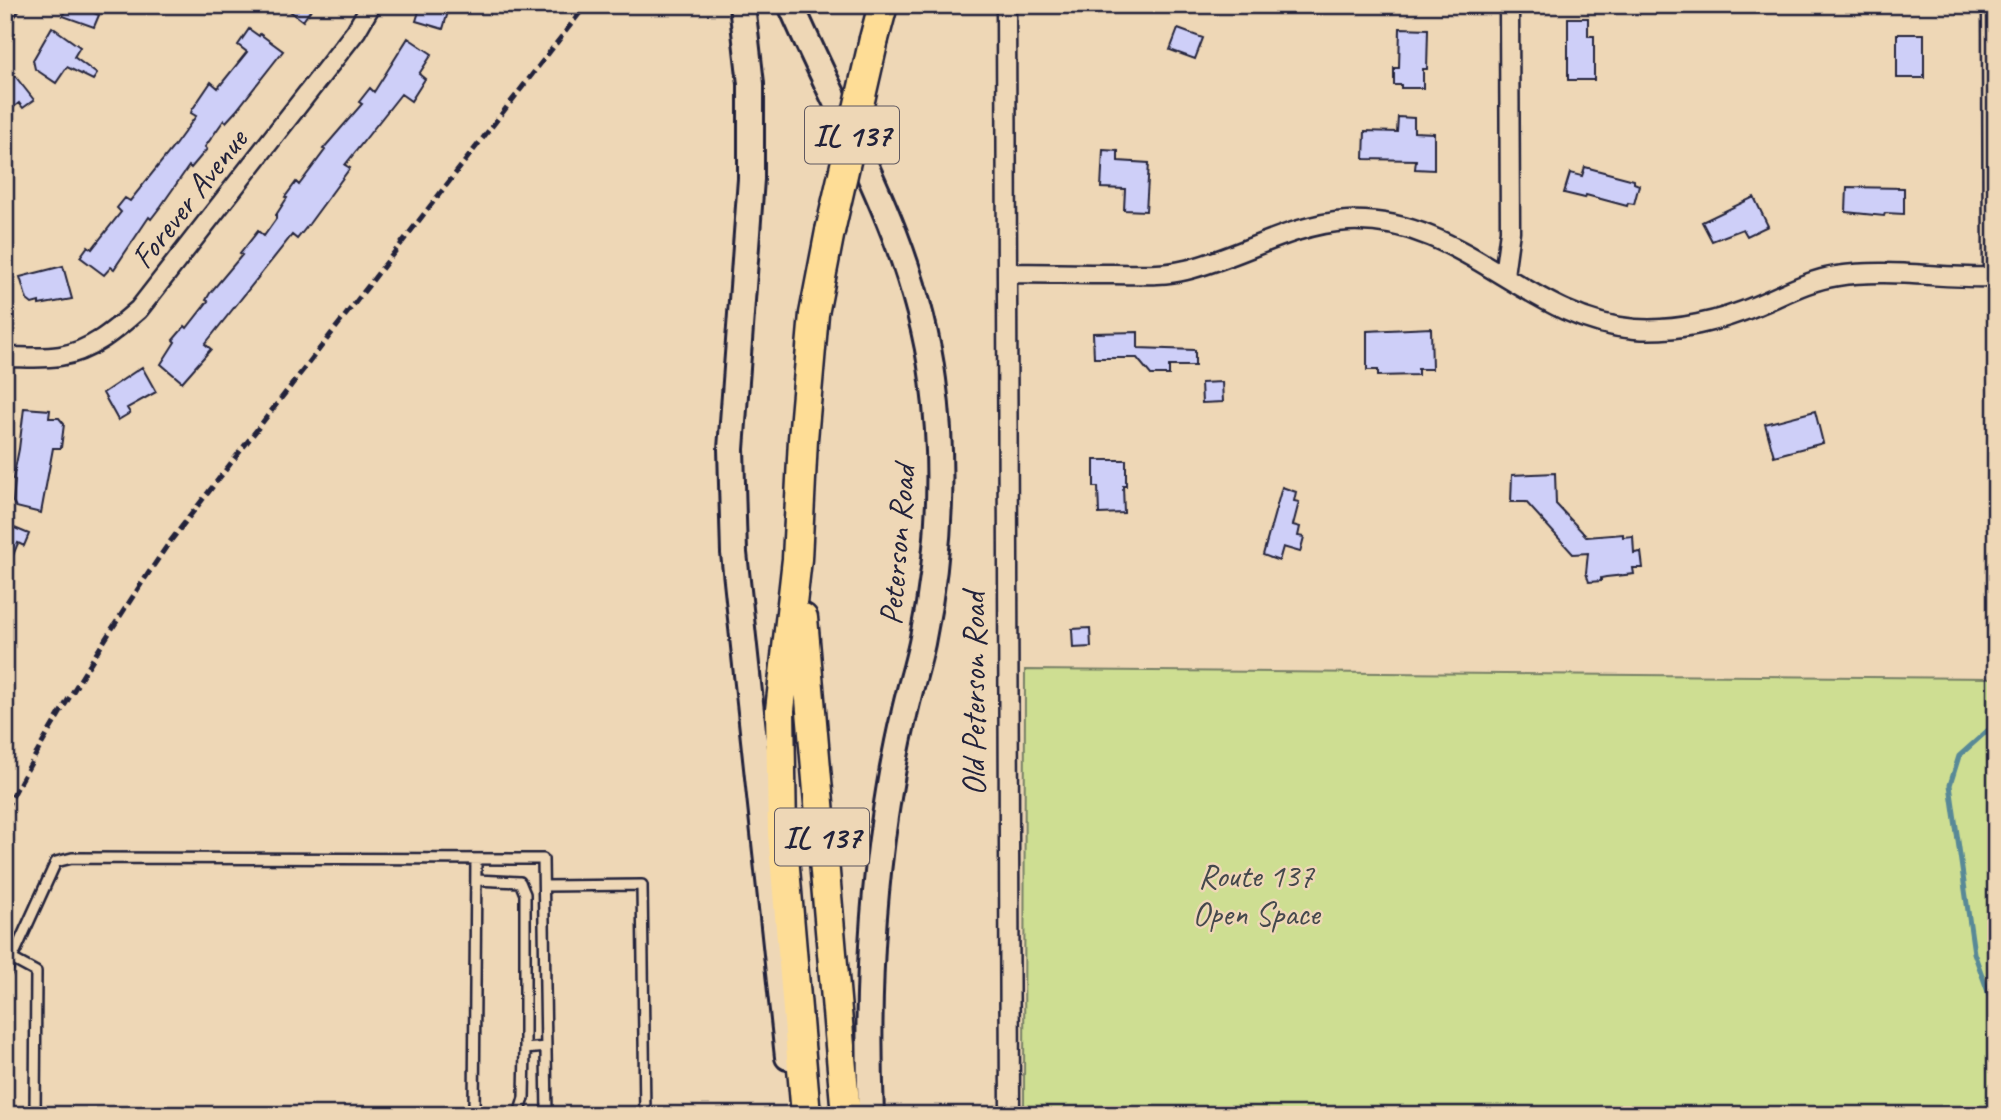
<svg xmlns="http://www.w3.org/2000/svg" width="2001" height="1120" viewBox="0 0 2001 1120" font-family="Caveat,sans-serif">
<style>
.green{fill:#cede92;stroke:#788066;stroke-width:2}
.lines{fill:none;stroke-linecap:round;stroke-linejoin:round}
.stream{stroke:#588997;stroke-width:5}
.building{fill:#cecff8;stroke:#22223b;stroke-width:2}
.lane-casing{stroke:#22223b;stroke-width:14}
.street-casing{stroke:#22223b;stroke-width:23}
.secondary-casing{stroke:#22223b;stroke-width:30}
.primary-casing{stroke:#22223b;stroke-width:33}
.lane{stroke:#eed7b6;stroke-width:9}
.street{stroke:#eed7b6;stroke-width:18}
.secondary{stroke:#eed7b6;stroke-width:24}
.primary{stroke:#fedd96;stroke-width:28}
.rail{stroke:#22223b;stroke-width:5;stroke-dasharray:10 5;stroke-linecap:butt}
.primary-bridge-casing{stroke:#22223b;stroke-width:33;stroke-linecap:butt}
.primary-bridge{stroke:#fedd96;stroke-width:28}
.labels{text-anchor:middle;stroke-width:5;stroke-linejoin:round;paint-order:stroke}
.shield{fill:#eed7b6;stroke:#5f5860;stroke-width:2}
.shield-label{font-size:32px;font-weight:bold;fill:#22223b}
.street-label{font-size:33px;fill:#22223b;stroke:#eed7b6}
.park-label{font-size:33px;fill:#44484c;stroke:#eed7b6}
</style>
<rect width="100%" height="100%" fill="#eed7b6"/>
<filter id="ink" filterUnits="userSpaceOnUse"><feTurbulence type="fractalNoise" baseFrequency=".0143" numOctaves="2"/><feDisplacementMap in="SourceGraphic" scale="14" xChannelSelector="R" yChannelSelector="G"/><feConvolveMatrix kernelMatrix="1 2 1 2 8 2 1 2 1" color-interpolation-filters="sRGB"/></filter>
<g filter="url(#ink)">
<path class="green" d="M1025,670L1996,678V1115H1024Z"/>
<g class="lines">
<path class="stream" d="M1996,723L1959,756L1950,785L1974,953L1992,1003L1996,1007"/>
</g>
<path class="building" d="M67,5H96L94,13L99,15L94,27L63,16Z
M282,5H314L303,21Z
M421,5H450L443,29L416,21Z
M1568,18H1588V36H1594V80H1568Z
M52,27L80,47L74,57L97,74L93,80L67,67L56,83L35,69L33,60Z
M1400,28L1428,29L1427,69H1423V88H1401V85H1394V68H1399Z
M249,29L259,36L260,34L283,51L236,111L226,122L224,120L205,147L207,149L191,168L189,166L161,206L151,219L149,217L114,269L111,267L104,275L80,257L88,246L92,249L121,212L117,208L125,198L130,201L175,145L196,116L191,113L192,110L211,82L218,88L247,52L238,45Z
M1178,29L1203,38L1195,59L1170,50Z
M1897,34H1924V78H1897Z
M408,38L432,54L419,74L425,79L411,101L401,94L345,165L350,168L309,224L297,239L292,235L205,344L211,349L182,382L161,364L175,342L173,340L185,326L187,328L208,301L206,300L210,293L242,255L240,254L258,231L264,236L276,219V215L287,198L285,197L296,182L299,185L325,150L323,149L362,104L359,102L370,88L374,92Z
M15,76L34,100L23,108L19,103L5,114V83Z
M1398,117L1414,118V132L1434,133V170L1415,169L1416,160L1364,159L1365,131L1397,132Z
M1103,150L1118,151V161L1149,163L1146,211L1124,210L1125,189L1101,188Z
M1585,167L1634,180V183L1639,185L1634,204L1628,203L1627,206L1586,195L1585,198L1564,193L1570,173L1582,176Z
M1847,187L1904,188V214L1885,213L1884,216L1846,212Z
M1754,197L1768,226L1747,236L1743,229L1712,241L1702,222Z
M63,266L72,299L39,305V302L32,304L27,300L20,277Z
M1431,328L1432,369H1418V375L1378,376V370H1367V331Z
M1138,332V348L1195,350V366H1169V375H1151L1137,358H1094L1093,333Z
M142,367L156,392L127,408L130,413L118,420L103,393Z
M1222,382L1223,402L1202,403L1201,383Z
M24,408L50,410L49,418H59L64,424L61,448H53L41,513L16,507L13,502L15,480L13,479L19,449Z
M1815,411L1823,443L1774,456L1765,424Z
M1094,460H1126V486H1123L1124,513L1099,514L1098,487H1094Z
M1555,473L1556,504L1587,537L1623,534V537L1633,536L1634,553L1641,552L1643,568H1633L1634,574L1606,577L1601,578V581L1589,582L1586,573L1588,553L1573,554L1526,502H1511L1512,475Z
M1282,487L1296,492L1294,501L1299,502L1293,525L1300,527L1298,536L1304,537L1300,552L1283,547L1279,561L1263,555Z
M5,524L29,534L24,546L18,543L6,573Z
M1090,628L1091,647L1073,648L1072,629Z"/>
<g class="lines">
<defs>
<path id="lane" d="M476,880L520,882L525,894V1049
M544,886L642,885L645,1115
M12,959L36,972L35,1115
M5,974L56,862L72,858L543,859L547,1115
M474,1115L476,859
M519,1115L524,1098L525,1049L546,1047"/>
<path id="street" d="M1006,5L1010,1115
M1992,5L1993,277
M5,13L10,5
M1007,273C1042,273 1077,274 1113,274C1137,274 1163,276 1186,270C1241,257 1290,224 1348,221C1463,216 1525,320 1635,329C1676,332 1721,321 1758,305C1784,294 1809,280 1837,276C1889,268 1943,279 1996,277
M1504,275L1510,231L1509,5
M5,357C23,357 43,359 60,356C92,351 116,329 139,309L356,31L371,5"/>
<path id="secondary" d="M742,5L751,84V179L731,449L734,553L788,1057
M791,5C844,127 916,246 933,380C945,468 940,555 922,643C917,667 909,691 904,715C896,748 890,783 885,817C871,912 867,1019 871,1115"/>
<path id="primary" d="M874,39L883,5
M803,618L846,1115
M806,1115L782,833L780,710L797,559L803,439L814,314L830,231"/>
</defs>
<use href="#lane" class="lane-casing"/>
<use href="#street" class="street-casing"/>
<use href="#secondary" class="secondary-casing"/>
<use href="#primary" class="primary-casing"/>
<use href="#lane" class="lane"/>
<use href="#street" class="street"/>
<use href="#secondary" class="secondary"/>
<use href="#primary" class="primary"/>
<path class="rail" d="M5,810C55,718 109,630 169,543L586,5"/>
<defs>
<path id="primary-bridge" d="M830,231L874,39"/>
</defs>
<use href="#primary-bridge" class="primary-bridge-casing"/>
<use href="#primary-bridge" class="primary-bridge"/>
</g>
</g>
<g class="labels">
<g class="shield">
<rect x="805" y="106.5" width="94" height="57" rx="5"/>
<rect x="775" y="808.5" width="94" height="57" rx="5"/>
</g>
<g class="shield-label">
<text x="852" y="146">IL 137</text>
<text x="822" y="848">IL 137</text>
</g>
<g class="street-label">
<text transform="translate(188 198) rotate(-52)" y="12">Forever Avenue</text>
<text transform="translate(896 545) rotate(-85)" y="12">Peterson Road</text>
<text transform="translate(973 694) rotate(-90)" y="12">Old Peterson Road</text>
</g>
<g class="park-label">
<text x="1256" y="887">Route 137<tspan x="1256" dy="38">Open Space</tspan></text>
</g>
</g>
<rect width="2001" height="1120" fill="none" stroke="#eed7b6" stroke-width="28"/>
<rect x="14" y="14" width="1973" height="1092" fill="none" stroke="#22223b" stroke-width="2.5" filter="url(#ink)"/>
</svg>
